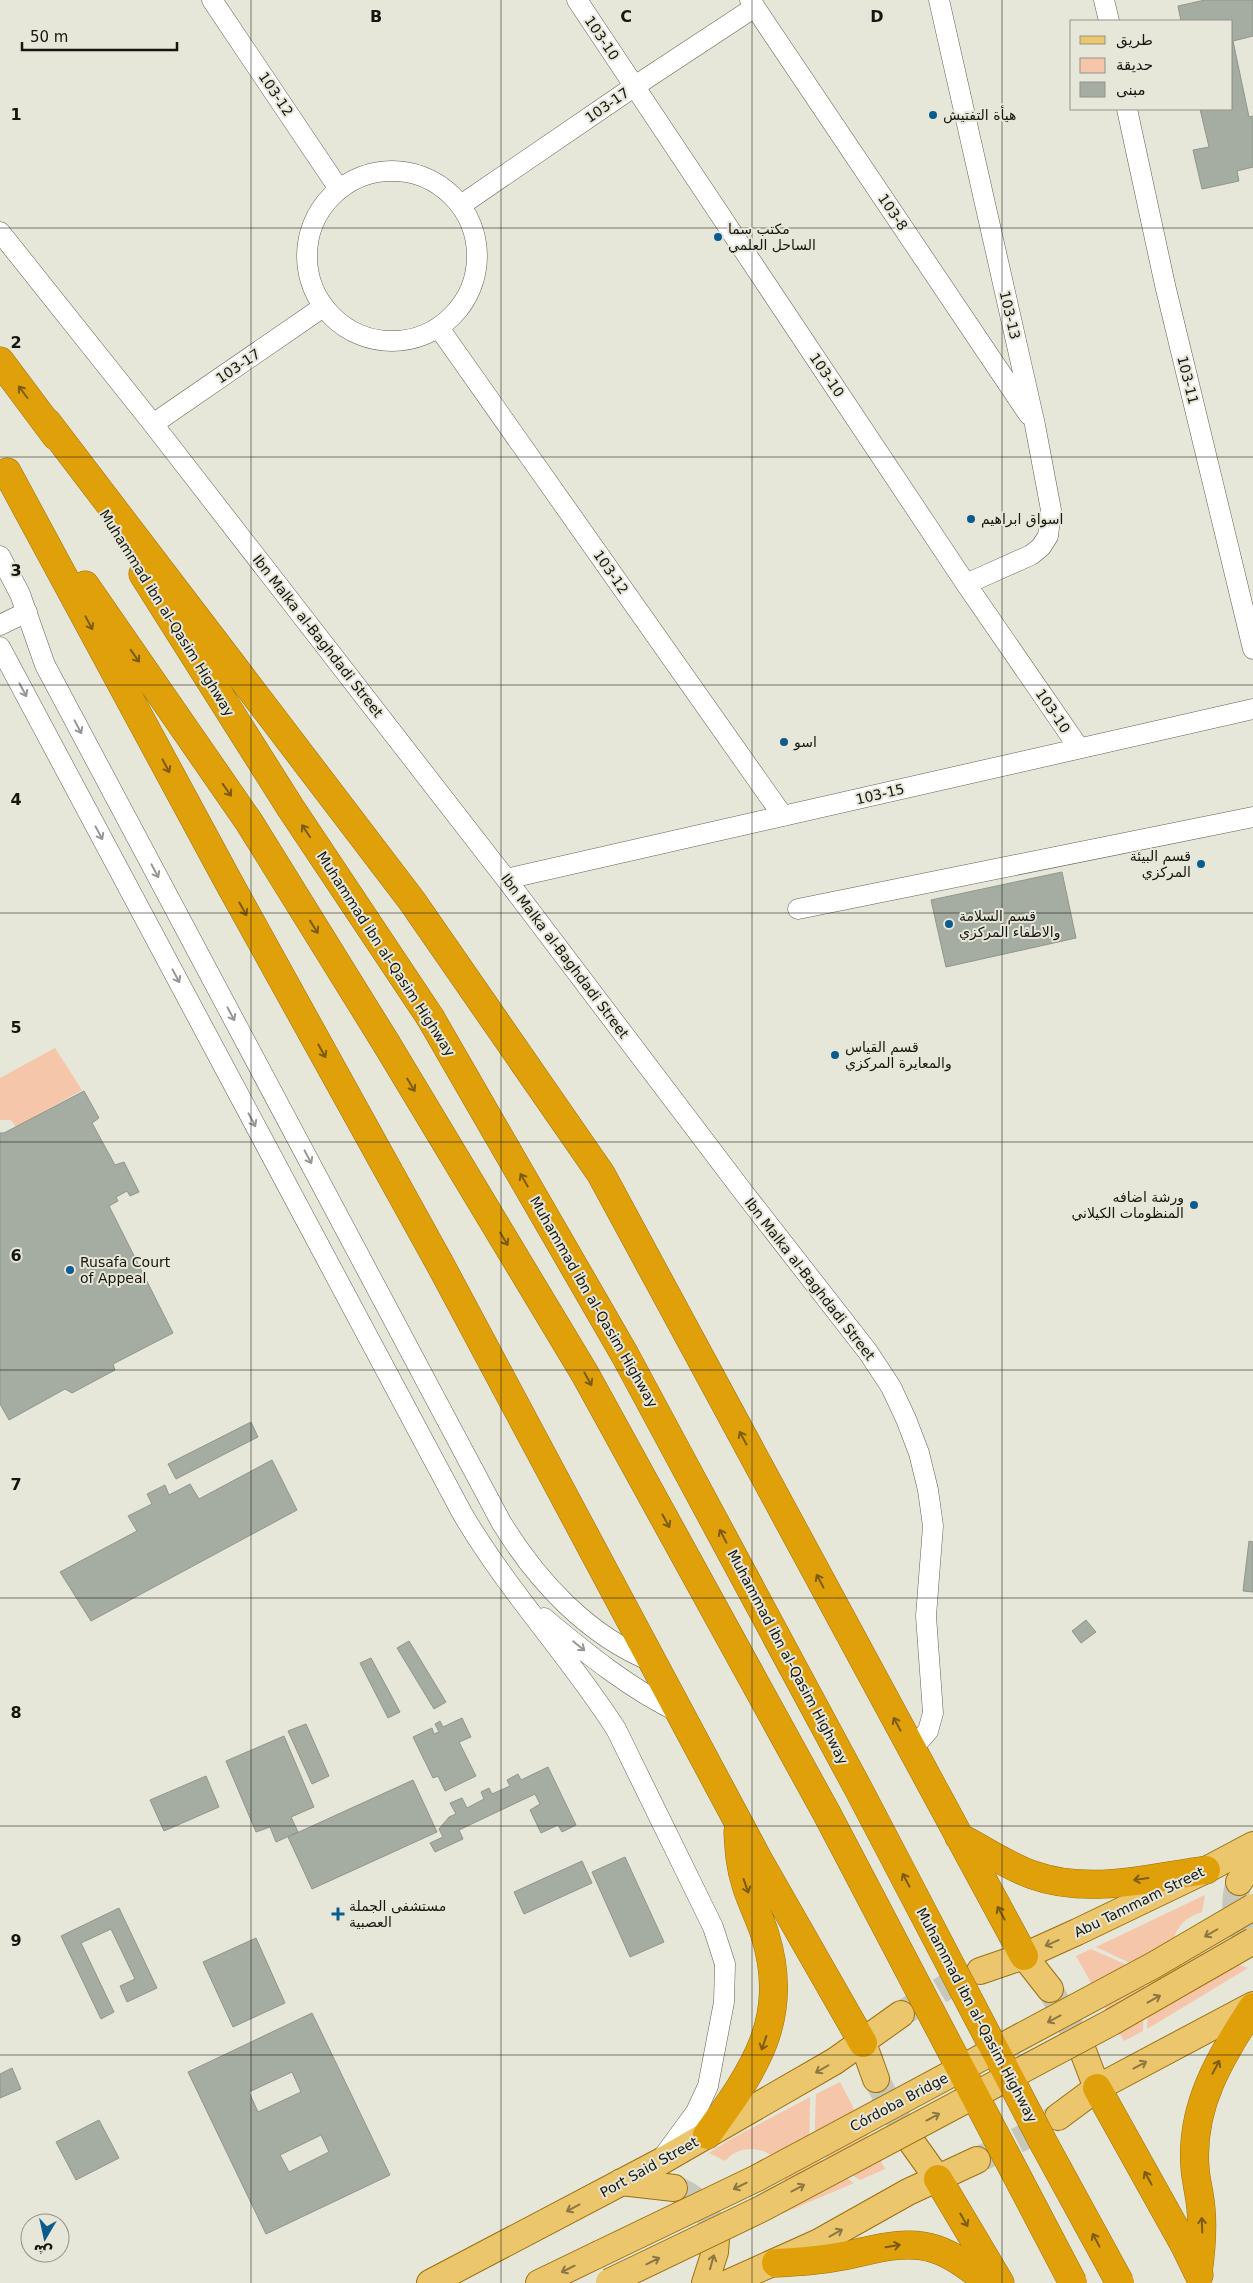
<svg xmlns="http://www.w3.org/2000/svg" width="1253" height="2283" viewBox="0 0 1253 2283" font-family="'DejaVu Sans',Cairo,sans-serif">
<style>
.green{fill:#f5c6a9}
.building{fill:#a5aca1;stroke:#8f968b;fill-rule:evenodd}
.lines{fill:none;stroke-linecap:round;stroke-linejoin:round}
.major-tunnel{stroke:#c7c7bb;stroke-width:26;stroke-dasharray:26 13;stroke-linecap:butt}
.minor-casing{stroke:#616155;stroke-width:21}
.major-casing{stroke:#99700c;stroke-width:28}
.highway-casing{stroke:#99700c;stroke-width:29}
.minor{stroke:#fff;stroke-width:20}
.major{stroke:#ecc66c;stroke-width:26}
.highway{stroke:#e0a00a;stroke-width:28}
.major-bridge-casing{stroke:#99700c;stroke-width:28;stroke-linecap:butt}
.highway-bridge-casing{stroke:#99700c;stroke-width:29;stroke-linecap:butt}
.major-bridge{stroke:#ecc66c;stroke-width:26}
.highway-bridge{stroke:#e0a00a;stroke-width:28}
.oneway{stroke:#7b5b0e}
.oneway2{stroke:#969694}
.oneway3{stroke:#8c7743}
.grid{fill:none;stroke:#161611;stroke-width:1;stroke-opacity:0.55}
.poi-dot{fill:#0a5c8e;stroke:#e6e6d9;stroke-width:2}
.labels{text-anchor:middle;stroke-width:4;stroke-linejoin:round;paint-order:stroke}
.street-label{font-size:14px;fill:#161611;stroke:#e6e6d9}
.poi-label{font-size:14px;fill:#161611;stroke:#e6e6d9;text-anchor:start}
.grid-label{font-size:16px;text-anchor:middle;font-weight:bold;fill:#161611;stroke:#e6e6d9;stroke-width:4;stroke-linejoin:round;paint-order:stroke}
</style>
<rect width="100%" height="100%" fill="#e6e6d9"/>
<path class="green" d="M55,1048L82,1090L16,1127L11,1120H0V1078Z
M1205,1895L1202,1912C1173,1921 1165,1947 1185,1969L1233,1963L1248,1968L1147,2029L1149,1972L1096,1947Z
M1091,1949L1145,1973L1143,2031L1124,2041L1076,1956Z
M840,2082L885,2169L860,2180L814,2150L816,2094Z
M810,2097L809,2152L854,2183L758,2224C765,2214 778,2201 783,2189C795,2156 747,2134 725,2161L709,2153L731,2139Z"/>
<path class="building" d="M1205,0H1253V36L1233,41L1249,117L1253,116V167L1237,171L1239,181L1202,189L1193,150L1209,147L1200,109H1232V21H1181L1178,6Z
M1062,872L1076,938L946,967L931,900Z
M84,1091L99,1118L92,1123L115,1165L124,1162L139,1192L130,1196L127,1191L116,1197L118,1201L109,1206L173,1333L113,1364L115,1370L72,1393L65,1389L9,1420L0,1404V1133H4Z
M251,1422L258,1437L176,1479L168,1464Z
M272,1460L297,1510L91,1621L60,1572L137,1531L128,1516L152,1504L147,1494L165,1485L169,1495L190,1484L199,1499Z
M1249,1541L1253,1542V1592L1243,1591Z
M1086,1620L1096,1632L1081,1643L1072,1631Z
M409,1641L446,1702L434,1709L397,1648Z
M371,1658L400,1712L388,1718L360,1663Z
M462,1718L471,1737L459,1742L476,1776L445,1791L438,1776L433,1778L413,1737L432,1728L434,1734L439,1732L435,1724L440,1721L443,1727Z
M306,1724L329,1776L312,1784L288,1731Z
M284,1736L314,1807L291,1817L298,1832L276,1842L270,1827L256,1832L226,1761Z
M548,1767L576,1825L562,1832L558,1825L541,1833L530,1810L540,1804L535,1794L459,1830L463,1839L435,1852L430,1843L443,1837L439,1829L449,1817L456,1814L450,1803L462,1798L467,1808L484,1799L481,1792L489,1788L492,1794L510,1786L507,1780L518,1774L521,1780Z
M206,1776L219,1807L164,1831L150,1800Z
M413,1780L437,1832L312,1889L288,1837Z
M625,1857L664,1942L630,1957L592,1872Z
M582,1861L592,1883L524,1914L514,1892Z
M119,1908L157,1988L127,2002L120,1986L135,1979L111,1929L81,1943L114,2012L101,2019L61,1936Z
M256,1938L285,2003L233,2027L203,1962Z
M312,2013L390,2175L266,2234L188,2072ZM292,2072L301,2092L258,2112L249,2092ZM321,2135L329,2152L289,2172L280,2155Z
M12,2068L21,2089L0,2098V2074Z
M99,2120L119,2158L76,2180L56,2142Z"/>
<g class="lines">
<path class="major-tunnel" d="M1239,1882C1232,1904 1234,1927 1253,1943
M1050,1989L1081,2046
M906,2011L953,1983L979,1971
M876,2079L908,2137
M982,2158L1032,2133L1055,2118
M674,2188C699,2198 712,2213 716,2239"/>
<defs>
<path id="minor" d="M212,0L339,189
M577,0L966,584L1079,748
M750,0L1029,415
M939,0L1035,425L1051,510L1048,536L1041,547L1031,555L966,584
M1104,0L1109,21
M1127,109L1165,285L1253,649
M307 256a85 85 0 1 1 170 0a85 85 0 1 1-170 0Z
M461,205L635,86L755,7
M0,232L153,424L506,879L744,1193L868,1352L891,1387L906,1419L919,1453L928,1490L933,1526L926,1616L933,1713L928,1731L911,1750
M439,328L783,816
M153,424L323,307
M0,556L20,594L45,665L501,1522C537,1581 588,1636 653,1662
M0,625L27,612
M0,647L462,1513C507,1590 568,1654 616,1729L713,1927L725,1964L724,2002L708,2086L696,2112L663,2157
M506,879L1253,709
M798,909L1253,817
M544,1618C587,1654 630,1689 680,1713"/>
<path id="major" d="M1239,1882L1253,1861
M1024,1956L1050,1989
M980,1971L1024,1956L1077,1932L1206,1870L1253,1845
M863,2043L876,2079
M1081,2046L1097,2088
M1058,2117L1097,2088L1253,2005
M908,2137L938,2179
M621,2182L674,2188
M430,2283L660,2162L835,2061L901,2014
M539,2283L597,2255
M705,2283L715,2252L716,2239
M728,2283L819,2242L908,2192L977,2160"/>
<path id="highway" d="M0,361L56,436
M47,422L412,901L601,1174L1024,1956
M7,472L228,881L440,1264L759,1861L863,2043
M143,574L290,807L430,1017
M85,585L249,822L386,1043
M959,1837C983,1849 1007,1866 1033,1875C1089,1895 1150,1878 1206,1870
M1097,2088L1185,2246L1199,2275
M707,2135C754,2070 791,2019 765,1935C760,1918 751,1902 746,1885C740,1867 739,1850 738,1832
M938,2179L1000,2283
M776,2263C796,2262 816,2261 837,2257C868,2252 903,2238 935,2249C956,2256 972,2270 990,2283
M1198,2273C1201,2252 1203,2231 1201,2209C1200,2195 1196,2182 1195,2168C1190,2105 1221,2057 1253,2007"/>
</defs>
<use href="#minor" class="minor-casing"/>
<use href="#major" class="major-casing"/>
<use href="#highway" class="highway-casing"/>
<use href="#minor" class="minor"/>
<use href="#major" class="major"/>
<use href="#highway" class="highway"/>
<defs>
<path id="major-bridge" d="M597,2255L757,2178L1154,1965L1253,1907
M609,2282L761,2209L1112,2022L1253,1941"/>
<path id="highway-bridge" d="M430,1017L625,1355L860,1792L1043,2142L1120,2283
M386,1043L585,1374L827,1814L1073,2283"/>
</defs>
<use href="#major-bridge" class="major-bridge-casing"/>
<use href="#highway-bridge" class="highway-bridge-casing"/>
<use href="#major-bridge" class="major-bridge"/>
<use href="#highway-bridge" class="highway-bridge"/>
</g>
<defs><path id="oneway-shaft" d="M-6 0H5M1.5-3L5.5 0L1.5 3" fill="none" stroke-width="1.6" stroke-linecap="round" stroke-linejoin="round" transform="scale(1.25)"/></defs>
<g class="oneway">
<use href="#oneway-shaft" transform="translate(23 392) rotate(-127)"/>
<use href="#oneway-shaft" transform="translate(89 623) rotate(62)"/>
<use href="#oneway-shaft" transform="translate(135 656) rotate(55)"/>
<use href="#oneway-shaft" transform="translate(166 766) rotate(62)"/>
<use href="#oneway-shaft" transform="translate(227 790) rotate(55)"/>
<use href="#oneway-shaft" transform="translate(306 831) rotate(-124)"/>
<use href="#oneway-shaft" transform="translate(243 909) rotate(61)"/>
<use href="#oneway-shaft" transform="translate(314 927) rotate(58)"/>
<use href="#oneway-shaft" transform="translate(322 1051) rotate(61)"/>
<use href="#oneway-shaft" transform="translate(411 1085) rotate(59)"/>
<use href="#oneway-shaft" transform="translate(524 1180) rotate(-120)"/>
<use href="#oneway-shaft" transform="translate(504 1239) rotate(59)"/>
<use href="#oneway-shaft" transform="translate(588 1379) rotate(61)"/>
<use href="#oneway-shaft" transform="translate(743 1438) rotate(-118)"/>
<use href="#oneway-shaft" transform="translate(666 1521) rotate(61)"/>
<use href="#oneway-shaft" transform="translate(723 1536) rotate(-118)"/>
<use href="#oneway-shaft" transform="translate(820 1581) rotate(-118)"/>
<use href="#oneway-shaft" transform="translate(897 1724) rotate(-118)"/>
<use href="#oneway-shaft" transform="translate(1141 1879) rotate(172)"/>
<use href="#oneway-shaft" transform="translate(906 1880) rotate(-118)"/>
<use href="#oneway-shaft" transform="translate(746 1886) rotate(71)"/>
<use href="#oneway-shaft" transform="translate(1001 1913) rotate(-119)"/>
<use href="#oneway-shaft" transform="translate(764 2043) rotate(109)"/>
<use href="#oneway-shaft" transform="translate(1216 2067) rotate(-62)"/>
<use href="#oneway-shaft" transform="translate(1148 2178) rotate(-119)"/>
<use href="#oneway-shaft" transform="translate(964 2220) rotate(60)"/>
<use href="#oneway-shaft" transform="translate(1202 2225) rotate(-92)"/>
<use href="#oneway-shaft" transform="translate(1096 2240) rotate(-118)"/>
<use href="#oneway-shaft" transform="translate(893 2246) rotate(-9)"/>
</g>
<g class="oneway2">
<use href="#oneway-shaft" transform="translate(23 690) rotate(62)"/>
<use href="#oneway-shaft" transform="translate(78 727) rotate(62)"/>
<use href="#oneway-shaft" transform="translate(99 833) rotate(62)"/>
<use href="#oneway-shaft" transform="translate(155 871) rotate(62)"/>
<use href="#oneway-shaft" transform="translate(176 976) rotate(62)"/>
<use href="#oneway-shaft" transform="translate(231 1014) rotate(62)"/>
<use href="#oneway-shaft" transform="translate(252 1120) rotate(62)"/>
<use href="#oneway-shaft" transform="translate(308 1157) rotate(62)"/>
<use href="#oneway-shaft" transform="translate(579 1646) rotate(39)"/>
</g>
<g class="oneway3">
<use href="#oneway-shaft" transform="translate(1211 1933) rotate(150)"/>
<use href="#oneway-shaft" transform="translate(1052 1943) rotate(156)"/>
<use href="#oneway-shaft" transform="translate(1154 1999) rotate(-29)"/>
<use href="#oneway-shaft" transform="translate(1054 2019) rotate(152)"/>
<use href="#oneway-shaft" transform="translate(1140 2065) rotate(-28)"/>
<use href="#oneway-shaft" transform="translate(822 2069) rotate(150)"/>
<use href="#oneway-shaft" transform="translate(933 2117) rotate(-28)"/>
<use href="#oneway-shaft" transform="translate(740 2186) rotate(154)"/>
<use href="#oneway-shaft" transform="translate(798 2188) rotate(-28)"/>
<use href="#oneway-shaft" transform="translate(573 2208) rotate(152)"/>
<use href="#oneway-shaft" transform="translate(836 2233) rotate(-29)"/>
<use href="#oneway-shaft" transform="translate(653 2261) rotate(-26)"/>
<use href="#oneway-shaft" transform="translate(712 2262) rotate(-74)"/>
<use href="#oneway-shaft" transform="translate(568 2269) rotate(154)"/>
</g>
<path class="grid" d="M251,0V2283M501,0V2283M752,0V2283M1002,0V2283M0,228H1253M0,457H1253M0,685H1253M0,913H1253M0,1142H1253M0,1370H1253M0,1598H1253M0,1826H1253M0,2055H1253"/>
<g class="poi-dot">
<circle cx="933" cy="115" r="5"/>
<circle cx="718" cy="237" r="5"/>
<circle cx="971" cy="519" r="5"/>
<circle cx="784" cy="742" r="5"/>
<circle cx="1201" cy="864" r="5"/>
<circle cx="949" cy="924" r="5"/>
<circle cx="835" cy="1055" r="5"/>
<circle cx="1194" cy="1205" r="5"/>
<circle cx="70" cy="1270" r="5"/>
<path d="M335.5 1906.5h5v5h5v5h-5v5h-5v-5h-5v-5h5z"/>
</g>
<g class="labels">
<g class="street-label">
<text transform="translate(602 38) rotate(56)" y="5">103-10</text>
<text transform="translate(276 94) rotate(56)" y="5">103-12</text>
<text transform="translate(607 105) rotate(-35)" y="5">103-17</text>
<text transform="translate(893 212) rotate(56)" y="5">103-8</text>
<text transform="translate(1010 315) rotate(77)" y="5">103-13</text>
<text transform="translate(238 366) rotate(-34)" y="5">103-17</text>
<text transform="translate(827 375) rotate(56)" y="5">103-10</text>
<text transform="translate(1188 380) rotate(76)" y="5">103-11</text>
<text transform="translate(611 572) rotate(55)" y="5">103-12</text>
<text transform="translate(167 613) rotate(58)" y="5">Muhammad ibn al-Qasim Highway</text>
<text transform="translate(318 636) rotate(52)" y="5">Ibn Malka al-Baghdadi Street</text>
<text transform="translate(1053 711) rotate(56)" y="5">103-10</text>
<text transform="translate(880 794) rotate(-13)" y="5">103-15</text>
<text transform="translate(386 954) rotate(57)" y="5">Muhammad ibn al-Qasim Highway</text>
<text transform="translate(565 956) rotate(53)" y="5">Ibn Malka al-Baghdadi Street</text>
<text transform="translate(810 1279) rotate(52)" y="5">Ibn Malka al-Baghdadi Street</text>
<text transform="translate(594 1302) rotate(60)" y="5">Muhammad ibn al-Qasim Highway</text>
<text transform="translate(788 1657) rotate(62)" y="5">Muhammad ibn al-Qasim Highway</text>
<text transform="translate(1139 1902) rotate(-26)" y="5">Abu Tammam Street</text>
<text transform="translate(977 2015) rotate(62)" y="5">Muhammad ibn al-Qasim Highway</text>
<text transform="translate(899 2102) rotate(-28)" y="5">Córdoba Bridge</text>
<text transform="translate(649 2167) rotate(-29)" y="5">Port Said Street</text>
</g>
<g class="poi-label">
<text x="943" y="120">هيأة التفتيش</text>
<text x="728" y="234">مكتب سما<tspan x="728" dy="16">الساحل العلمي</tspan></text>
<text x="981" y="524">اسواق ابراهيم</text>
<text x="794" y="747">اسو</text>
<text x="1191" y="861" text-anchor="end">قسم البيئة<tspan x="1191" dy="16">المركزي</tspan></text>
<text x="959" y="921">قسم السلامة<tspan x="959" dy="16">والاطفاء المركزي</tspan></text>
<text x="845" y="1052">قسم القياس<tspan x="845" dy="16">والمعايرة المركزي</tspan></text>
<text x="1184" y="1202" text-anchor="end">ورشة اضافه<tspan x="1184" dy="16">المنظومات الكيلاني</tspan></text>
<text x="80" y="1267">Rusafa Court<tspan x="80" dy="16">of Appeal</tspan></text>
<text x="349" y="1911">مستشفى الجملة<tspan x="349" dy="16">العصبية</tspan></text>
</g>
</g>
<g class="grid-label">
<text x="376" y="22">B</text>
<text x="626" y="22">C</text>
<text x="877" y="22">D</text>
<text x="16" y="120">1</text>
<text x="16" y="348">2</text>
<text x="16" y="576">3</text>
<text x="16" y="805">4</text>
<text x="16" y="1033">5</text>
<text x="16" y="1261">6</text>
<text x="16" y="1490">7</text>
<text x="16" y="1718">8</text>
<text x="16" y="1946">9</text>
</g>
<rect x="1070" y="20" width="162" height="90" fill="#e6e6d9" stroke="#939389"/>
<rect x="1080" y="36" width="25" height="8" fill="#ecc66c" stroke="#939389"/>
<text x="1116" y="45" font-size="15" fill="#161611">طريق</text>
<rect x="1080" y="58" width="25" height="15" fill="#f5c6a9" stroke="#939389"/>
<text x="1116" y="70" font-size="15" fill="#161611">حديقة</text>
<rect x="1080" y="82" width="25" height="15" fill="#a5aca1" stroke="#939389"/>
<text x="1116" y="95" font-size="15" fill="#161611">مبنى</text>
<g transform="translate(45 2238) rotate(189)"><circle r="24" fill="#e6e6d9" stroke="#939389"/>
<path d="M0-4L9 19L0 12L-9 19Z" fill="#0a5c8e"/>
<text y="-8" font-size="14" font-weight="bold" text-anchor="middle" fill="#161611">ش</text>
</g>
<path d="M22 42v8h155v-8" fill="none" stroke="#161611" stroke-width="2.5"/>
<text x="30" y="42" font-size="15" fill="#161611" stroke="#e6e6d9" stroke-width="4" paint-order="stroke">50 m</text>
</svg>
